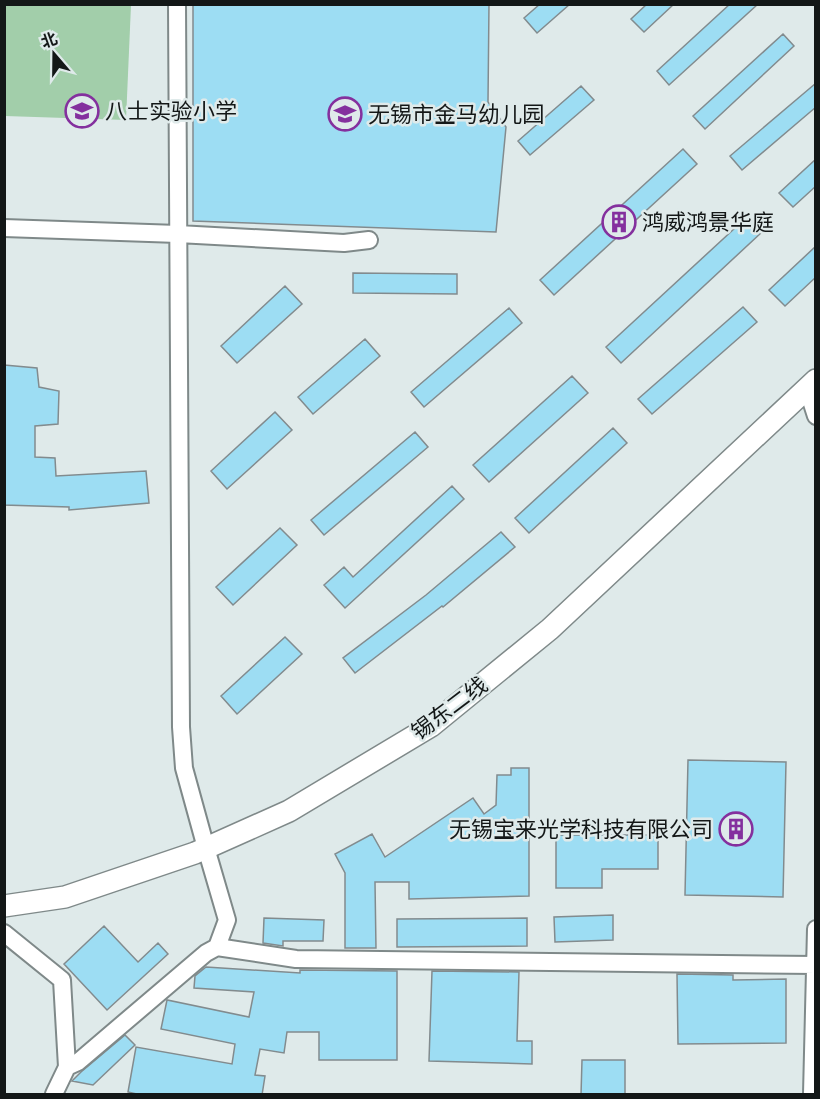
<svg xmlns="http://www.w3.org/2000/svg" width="820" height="1099" viewBox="0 0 820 1099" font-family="'Exo 2','Noto Sans SC',sans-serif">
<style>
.green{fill:#a2ceaa}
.building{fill:#9dddf3;stroke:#828b8e;stroke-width:1.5}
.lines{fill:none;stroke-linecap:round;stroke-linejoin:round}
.minor-casing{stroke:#7f8989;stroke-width:20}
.major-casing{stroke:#7f8989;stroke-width:24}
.minor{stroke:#fff;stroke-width:16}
.major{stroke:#fff;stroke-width:21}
.labels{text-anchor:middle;stroke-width:5;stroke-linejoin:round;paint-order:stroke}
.poi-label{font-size:22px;fill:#131717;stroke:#dfeaea;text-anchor:start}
.street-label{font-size:22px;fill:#131717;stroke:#dfeaea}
</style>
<rect width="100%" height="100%" fill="#dfeaea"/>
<path class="green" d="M5,4L131,5L126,120L5,116Z"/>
<path class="building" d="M193,4H489L488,102L506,127L496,232L193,221Z
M540,4H570L537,33L524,18Z
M647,4H674L644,32L631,19Z
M730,4H758L669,85L657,71Z
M783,34L794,46L705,129L693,116Z
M816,83V107L742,170L730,156Z
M581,86L594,100L530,155L518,141Z
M683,149L697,164L554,295L540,280Z
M816,159V186L793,207L779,193Z
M748,216L762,232L621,363L606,347Z
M816,246V277L785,306L769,290Z
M353,273L457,274V294L353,293Z
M285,286L302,304L237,363L221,346Z
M743,307L757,322L652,414L638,399Z
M509,308L522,323L424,407L411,392Z
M365,339L380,356L313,414L298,397Z
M4,365L37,368L39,387L59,391L58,424L35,426V457L55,458L56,476L146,471L149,503L69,510V507L4,505Z
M572,376L588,393L489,482L473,465Z
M275,412L292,430L227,489L211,471Z
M613,428L627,443L529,533L515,518Z
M415,432L428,447L324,535L311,520Z
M452,486L464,499L345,608L324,585L344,567L353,577Z
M280,528L297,545L233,605L216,587Z
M501,532L515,547L443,607L442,606L355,673L343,658L426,595Z
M285,637L302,654L237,714L221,696Z
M688,760L786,762L783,897L685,895Z
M511,768H529V896L409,899V882H375L376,948H345V873L335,854L372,834L385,857L473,798L484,814L496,805L497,775H511Z
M556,835H658V869H602V888H556Z
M613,915V940L555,942L554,917Z
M264,918L324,920L323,941H283V946L263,943Z
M527,918V946L397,947V919Z
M104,926L138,962L158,943L168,954L107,1010L64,964Z
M206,967L300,973V970L397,971V1060H319V1032H287L284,1053L260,1049L255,1075L265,1076L262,1095H141L128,1092L136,1047L232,1064L235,1044L161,1029L167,1000L249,1017L254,992L194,988L195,976Z
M432,971L519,972L517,1041H532V1064L429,1061Z
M677,974L733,975V980L786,979V1043L678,1044Z
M125,1035L135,1045L93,1085L72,1081L81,1072Z
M582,1060H625V1095H581Z"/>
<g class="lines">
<defs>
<path id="minor" d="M177,4L181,727L184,768L206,848L227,920L217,947
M4,228L178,234L344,243L369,240
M807,388L816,416
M4,933L62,980L67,1067L54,1094
M67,1067L78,1062L206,953L217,947L296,959L816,965
M812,1094L816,929"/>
<path id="major" d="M4,906L65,897L195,853L289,811L431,726L550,629L816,380"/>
</defs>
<use href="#minor" class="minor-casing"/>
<use href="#major" class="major-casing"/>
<use href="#minor" class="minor"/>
<use href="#major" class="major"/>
</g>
<defs>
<symbol id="school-ring" viewBox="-11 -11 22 22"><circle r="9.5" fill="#dfeaea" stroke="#84309e" stroke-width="1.5"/><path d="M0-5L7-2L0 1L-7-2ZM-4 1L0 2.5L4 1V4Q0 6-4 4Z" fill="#84309e"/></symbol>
<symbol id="building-ring" viewBox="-11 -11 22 22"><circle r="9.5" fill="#dfeaea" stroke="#84309e" stroke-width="1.5"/><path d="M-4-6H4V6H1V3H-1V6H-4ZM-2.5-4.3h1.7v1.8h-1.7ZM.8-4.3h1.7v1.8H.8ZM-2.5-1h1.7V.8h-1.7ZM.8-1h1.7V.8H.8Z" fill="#84309e"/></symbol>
</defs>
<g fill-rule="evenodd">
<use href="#school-ring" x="63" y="92" width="38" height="38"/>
<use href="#school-ring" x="326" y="95" width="38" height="38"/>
<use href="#building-ring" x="600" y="203" width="38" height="38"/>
<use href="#building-ring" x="717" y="810" width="38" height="38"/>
</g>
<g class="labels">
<g class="poi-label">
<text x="105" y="119">八士实验小学</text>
<text x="368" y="122">无锡市金马幼儿园</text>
<text x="642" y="230">鸿威鸿景华庭</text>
<text x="713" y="837" text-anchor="end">无锡宝来光学科技有限公司</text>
</g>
<g class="street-label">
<text transform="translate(449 708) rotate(-37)" y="8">锡东二线</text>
</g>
</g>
<rect width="820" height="1099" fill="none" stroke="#131717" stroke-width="12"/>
<g transform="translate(54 54) rotate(340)" stroke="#dfeaea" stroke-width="4.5" paint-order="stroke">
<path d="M0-4.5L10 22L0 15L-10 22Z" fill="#131717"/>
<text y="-9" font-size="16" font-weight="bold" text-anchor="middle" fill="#131717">北</text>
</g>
</svg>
